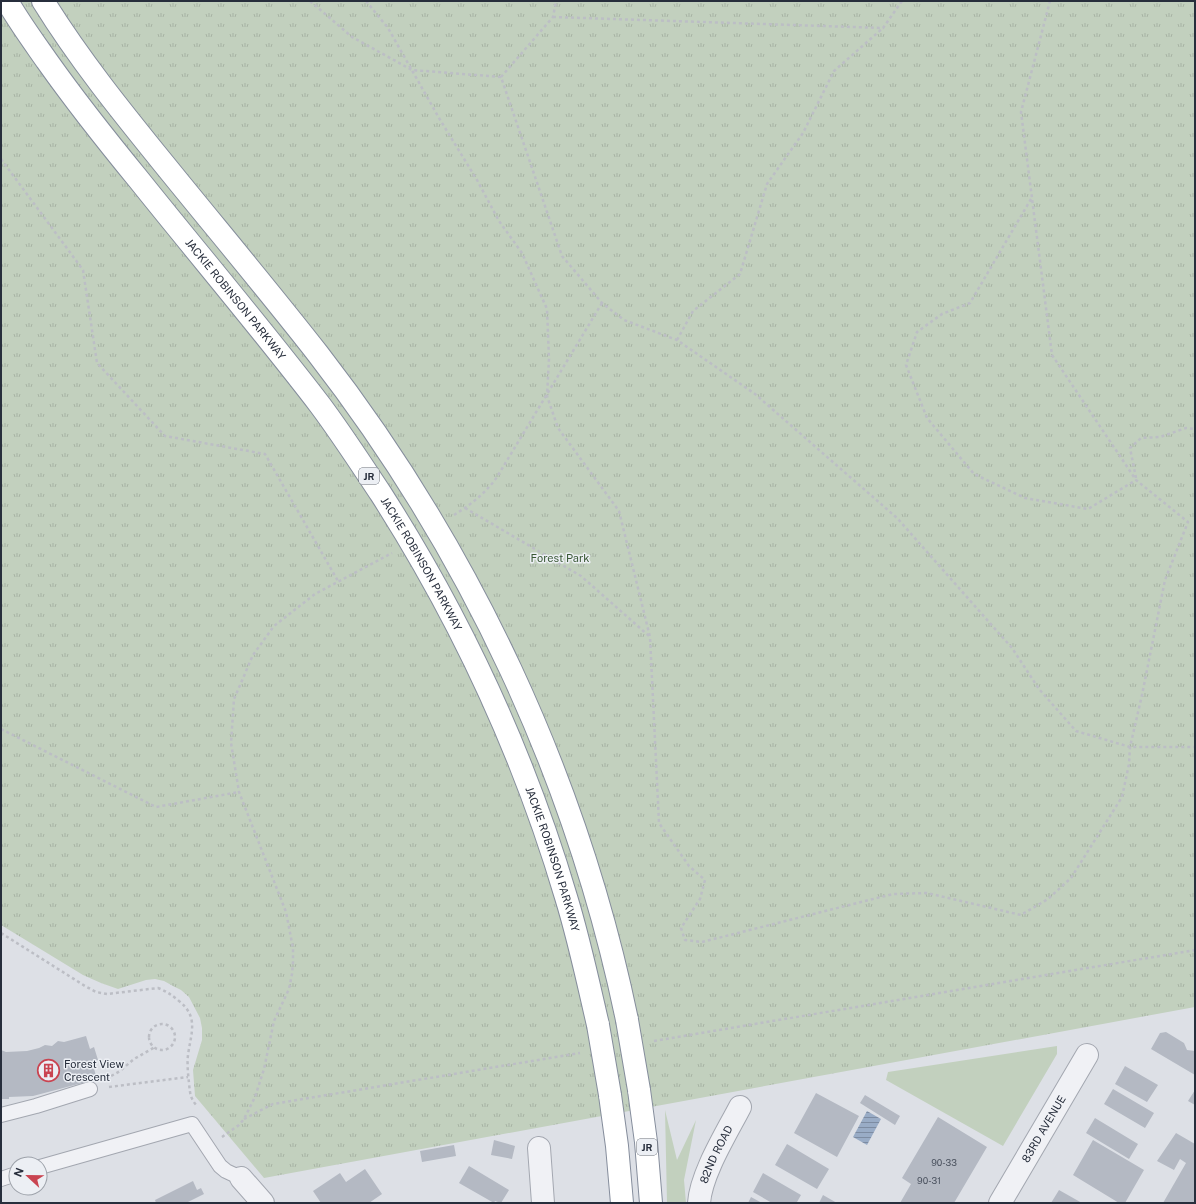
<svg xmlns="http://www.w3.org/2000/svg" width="1196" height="1204" viewBox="0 0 1196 1204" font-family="'Public Sans',sans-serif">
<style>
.grass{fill:#c2d0be}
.park{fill:url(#park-tufts)}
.water{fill:url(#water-rules)}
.building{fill:#b4b9c3}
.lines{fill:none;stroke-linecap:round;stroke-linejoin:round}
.service-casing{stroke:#a3a7b0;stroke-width:16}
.minor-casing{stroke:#a3a7b0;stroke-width:24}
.motorway-casing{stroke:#858d9c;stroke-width:24}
.path{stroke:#bcbec5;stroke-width:2.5;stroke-dasharray:3 3;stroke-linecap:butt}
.service{stroke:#f0f1f5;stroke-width:14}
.minor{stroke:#f0f1f5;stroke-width:22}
.motorway{stroke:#fff;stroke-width:22}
.motorway-bridge-casing{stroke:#858d9c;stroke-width:24;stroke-linecap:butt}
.motorway-bridge{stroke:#fff;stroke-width:22}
.labels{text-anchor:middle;stroke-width:3;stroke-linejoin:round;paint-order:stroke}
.number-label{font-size:9px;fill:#4a515e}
.shield{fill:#eceff4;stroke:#626873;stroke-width:1}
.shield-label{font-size:10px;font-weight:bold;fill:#272e3c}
.street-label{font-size:11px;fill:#272e3c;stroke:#eceff4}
.park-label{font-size:11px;fill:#395835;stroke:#eceff4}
.poi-label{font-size:11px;fill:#272e3c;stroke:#eceff4;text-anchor:start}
</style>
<defs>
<pattern id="park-tufts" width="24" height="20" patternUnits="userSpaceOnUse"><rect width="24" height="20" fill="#c2d0be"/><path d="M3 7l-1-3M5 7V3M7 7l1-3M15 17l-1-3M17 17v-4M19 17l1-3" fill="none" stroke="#a7b3a4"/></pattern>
<pattern id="water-rules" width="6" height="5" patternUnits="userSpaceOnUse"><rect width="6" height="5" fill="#99acc6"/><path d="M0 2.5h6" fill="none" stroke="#7d8ca2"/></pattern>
</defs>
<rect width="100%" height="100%" fill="#dde0e6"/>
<path class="grass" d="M1057,1046V1054L1003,1146L886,1080L888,1072Z
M665,1110L677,1160L696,1120L684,1180L686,1203H667Z"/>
<path class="park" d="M1,1H1195V1007L264,1178L195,1096L193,1070L202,1040V1028L200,1018L189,997L181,990L173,986L164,981L155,979L146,980L118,989L101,983L83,975L1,925Z"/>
<path class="water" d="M867,1111L881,1119L867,1145L853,1137Z"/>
<path class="building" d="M1166,1032L1184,1043L1187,1050L1195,1051V1075L1151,1049L1160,1033Z
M86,1036L90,1049L94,1047L98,1060L92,1062L97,1079L33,1096L9,1097V1099H1V1050L6,1052L27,1051L39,1048L45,1045L52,1046L58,1041L64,1042Z
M1125,1066L1158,1085L1147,1102L1115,1084Z
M1113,1089L1154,1113L1145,1128L1104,1104Z
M1195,1090V1105L1188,1101Z
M816,1093L859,1116L837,1157L794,1133Z
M865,1095L900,1116L895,1125L860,1103Z
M938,1117L987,1147L954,1203H900L911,1184L902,1178Z
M1095,1118L1138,1144L1129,1159L1086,1133Z
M1176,1133L1195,1144V1203H1163L1186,1163L1180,1159L1174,1170L1157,1161Z
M494,1140L515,1146L512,1159L491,1155Z
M1093,1140L1144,1170L1125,1203H1119L1073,1175Z
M787,1144L829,1169L817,1189L775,1165Z
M454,1145L456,1156L422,1162L420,1151Z
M469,1166L509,1190L501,1203L495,1201L494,1203L459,1183Z
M365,1169L382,1194L369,1203H321L313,1191L340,1173L346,1182Z
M763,1173L801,1195L797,1202L799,1203H772L753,1192Z
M193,1181L197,1190L201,1188L204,1194L186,1203H156L155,1200Z
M1059,1190L1082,1203H1051Z
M823,1195L837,1203H819Z
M751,1197L762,1203H748Z"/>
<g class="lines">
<defs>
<path id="service" d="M1,1115L36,1106L90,1089
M40,1167L192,1124L220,1166L226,1171L241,1178
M1,1179L16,1174"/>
<g id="minor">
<path d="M539,1148L543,1203"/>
<path d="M241,1178L263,1203"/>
<path id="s1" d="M699,1203C701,1174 726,1134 740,1107"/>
<path id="s2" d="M1000,1203L1087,1055"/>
</g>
<g id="motorway">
<path id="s3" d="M7,1C19,22 33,41 47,61C76,102 107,141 139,180C199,255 261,328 320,405C341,433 361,464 381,494C461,619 524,755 566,897C579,939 588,982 598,1025"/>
<path d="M43,1C79,59 121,111 164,164C215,227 268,290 318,354C470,550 577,778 627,1020"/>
<path d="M639,1090L646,1142L651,1203"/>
<path d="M610,1095L617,1146L622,1203"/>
</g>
</defs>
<use href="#service" class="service-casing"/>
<use href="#minor" class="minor-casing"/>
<use href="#motorway" class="motorway-casing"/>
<path class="path" d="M310,1L352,37L412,70L501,77L562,256L602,303L624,320L677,340L755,394L897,518L1012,648L1039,689L1076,731L1130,747H1195
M366,1L388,28L439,118L477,180L499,221L522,253L547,309L549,359L547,396L558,428L619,511L650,637L659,823L689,866L705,880L700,899L681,928L685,940L702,942L893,894L927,893L1021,915L1048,899L1071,878L1122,797L1129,764L1130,747L1142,695L1165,580L1188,522L1136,480L1052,355L1021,112L1050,1
M553,17L883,28L902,1
M501,77L553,17L556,1
M1,159L83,270L97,363L165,436L265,454L338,581
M1031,199L970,303L942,314L917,332L906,365L927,418L974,474L1025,498L1088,509L1136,480
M677,340L693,311L740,274L767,184L803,133L834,71L883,28
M1136,478L1130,448L1141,438L1160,437L1186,428L1195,429
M465,508L581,576L649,636
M454,515C470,505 486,493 497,477L602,303
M1,729L156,807L239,792
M1,933L85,986L96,992L107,994L158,988C166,991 172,995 179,1001C199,1017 191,1033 188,1055C187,1064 188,1074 189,1083C190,1093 190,1098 197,1106
M149 1037a13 13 0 1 1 26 0a13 13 0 1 1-26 0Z
M654,1041L1195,950
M106,1079L120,1071L134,1059L155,1047
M109,1087L188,1077
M244,1119L273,1104L580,1053
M222,1137L239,1125L244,1119L255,1097L264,1069L274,1021L289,989L292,974L293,962V948L286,912L239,792L231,743L234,699L253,655L274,626L315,594L392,553"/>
<use href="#service" class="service"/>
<use href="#minor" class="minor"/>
<use href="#motorway" class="motorway"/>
<defs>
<path id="motorway-bridge" d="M627,1020L639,1090
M598,1025L610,1095"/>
</defs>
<use href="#motorway-bridge" class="motorway-bridge-casing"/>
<use href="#motorway-bridge" class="motorway-bridge"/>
</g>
<defs>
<symbol id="building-ring" viewBox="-11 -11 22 22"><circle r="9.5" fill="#eceff4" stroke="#c94451" stroke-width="1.5"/><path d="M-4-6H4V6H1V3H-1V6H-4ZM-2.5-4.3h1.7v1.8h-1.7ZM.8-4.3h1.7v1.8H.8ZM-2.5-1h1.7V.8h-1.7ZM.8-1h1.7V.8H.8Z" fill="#c94451"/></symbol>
</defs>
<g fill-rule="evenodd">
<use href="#building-ring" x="36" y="1058" width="25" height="25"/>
</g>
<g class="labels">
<g class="number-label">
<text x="944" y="1166">90-33</text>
<text x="929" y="1184">90-31</text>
</g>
<g class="shield">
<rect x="359" y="468" width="20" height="16" rx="3"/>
<rect x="637" y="1139" width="20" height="16" rx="3"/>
</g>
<g class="shield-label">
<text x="369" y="480">JR</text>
<text x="647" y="1151">JR</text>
</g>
<g class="street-label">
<text dy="4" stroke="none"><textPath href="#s3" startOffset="376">JACKIE ROBINSON PARKWAY</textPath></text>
<text dy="4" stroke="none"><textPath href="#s3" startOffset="700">JACKIE ROBINSON PARKWAY</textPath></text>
<text dy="4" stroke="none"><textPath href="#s3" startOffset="1024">JACKIE ROBINSON PARKWAY</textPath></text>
<text dy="4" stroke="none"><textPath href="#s2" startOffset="86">83RD AVENUE</textPath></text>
<text dy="4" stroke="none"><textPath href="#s1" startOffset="52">82ND ROAD</textPath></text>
</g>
<g class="park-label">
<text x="560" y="562">Forest Park</text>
</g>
<g class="poi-label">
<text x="64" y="1068">Forest View<tspan x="64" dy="13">Crescent</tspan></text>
</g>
</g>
<rect width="1196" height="1204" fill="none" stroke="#272e3c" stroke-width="4"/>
<g transform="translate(28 1176) rotate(292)"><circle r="19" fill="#eceff4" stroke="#9da2aa"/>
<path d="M0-3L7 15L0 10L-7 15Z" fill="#c94451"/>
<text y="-6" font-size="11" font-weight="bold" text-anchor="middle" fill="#272e3c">N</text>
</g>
</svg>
